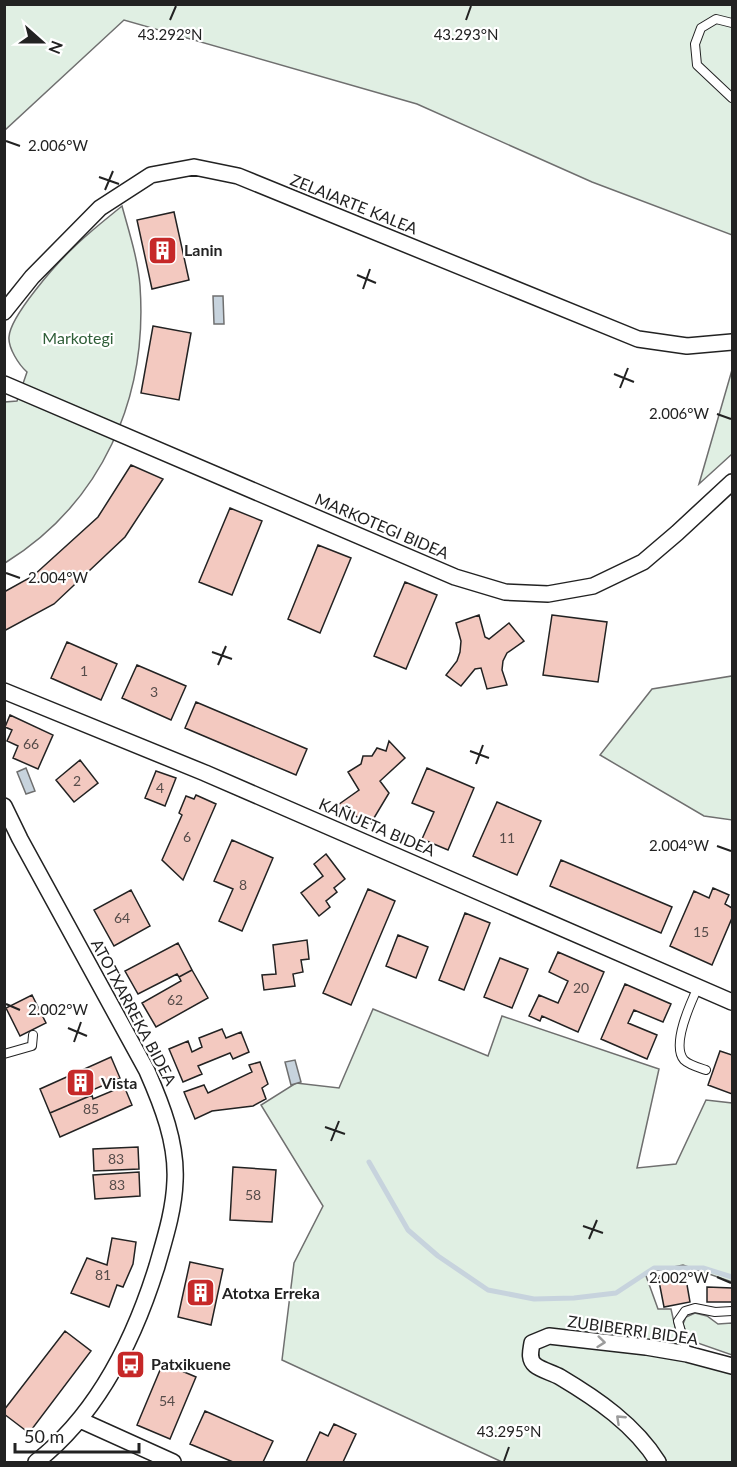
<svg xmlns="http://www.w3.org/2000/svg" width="737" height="1467" viewBox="0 0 737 1467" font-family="Lato,sans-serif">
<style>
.green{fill:#e0efe3;stroke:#6f6f6f;stroke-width:1.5}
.water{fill:#c7d3dd;stroke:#6f6f6f;stroke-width:1.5}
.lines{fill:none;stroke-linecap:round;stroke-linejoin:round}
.stream{stroke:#c7d3dd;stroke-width:5}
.building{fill:#f3c9c0;stroke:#222;stroke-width:1.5}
.service-casing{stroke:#222;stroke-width:10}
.minor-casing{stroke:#222;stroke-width:18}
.service{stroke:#fff;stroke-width:8}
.minor{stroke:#fff;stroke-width:15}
.oneway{stroke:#9c9c9c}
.ticks{fill:none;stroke:#222;stroke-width:2}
.labels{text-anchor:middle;stroke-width:4.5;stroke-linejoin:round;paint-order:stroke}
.number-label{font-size:14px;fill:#564c4a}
.street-label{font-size:16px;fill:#222;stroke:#fff}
.poi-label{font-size:16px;font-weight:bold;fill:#222;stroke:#fff;text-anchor:start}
.park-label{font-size:16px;fill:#2f5e38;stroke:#fff}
.ticks-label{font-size:15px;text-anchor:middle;fill:#222;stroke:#fff;stroke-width:4.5;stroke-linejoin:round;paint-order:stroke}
</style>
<rect width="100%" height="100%" fill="#fff"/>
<path class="green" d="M4,5H732V235L592,182L417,104L124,20L5,130Z
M122,206C129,232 138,259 140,286C148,398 102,503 5,563V402L17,401L27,372C19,365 8,348 9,337C10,316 57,263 73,248C88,233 105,220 122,206Z
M732,370V454L699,484Z
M732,676V820L704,816L600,755L652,689Z
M373,1009L488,1056L502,1016L659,1069L637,1168L676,1164L706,1100L732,1103V1282L683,1265L645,1273L658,1309H671L682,1358L732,1372V1462H502L282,1360L294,1263L323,1206L261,1105L296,1083L339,1088Z
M695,1313L707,1316L718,1324L732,1323V1355L689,1340L683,1324L686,1317Z"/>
<path class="water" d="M213,296H223L224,324H214Z
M26,768L35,791L26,794L17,772Z
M295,1060L301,1082L291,1085L285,1062Z"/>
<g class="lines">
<path class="stream" d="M369,1162L408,1230L438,1256L488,1290L534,1299L574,1298L616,1293L654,1268H703L732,1277"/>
</g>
<path class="building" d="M174,212L189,280L152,289L137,220Z
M153,326L191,333L179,400L141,393Z
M131,465L163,479L125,537L54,604L4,631V592L33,576L98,517Z
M230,508L262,521L232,595L199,582Z
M318,545L351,558L320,633L288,619Z
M405,582L437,595L406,669L374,656Z
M479,615L485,637L489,639L509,623L524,641L507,653L503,661L502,670L507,685L487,689L481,668L475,669L461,686L446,675L457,661L460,652L461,641L456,623Z
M552,615L607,622L598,682L543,675Z
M67,642L117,664L101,700L51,678Z
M137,665L186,686L171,720L122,698Z
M196,702L307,749L296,775L185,728Z
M10,715L53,735L38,769L13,758L18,746L7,741L12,730L5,727Z
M389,741L405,758L380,781L389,793L371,823L335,807L359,790L348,772L361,764L363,756H372L377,748L386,751Z
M80,760L98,783L74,802L56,780Z
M427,768L474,788L448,850L422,839L434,812L412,803Z
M156,771L176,778L165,806L145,798Z
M196,795L216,804L183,880L162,860L182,815L179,813L186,796L194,799Z
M497,802L541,821L517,875L473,856Z
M232,840L273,858L242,931L219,921L233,889L214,881Z
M326,854L345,879L334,888L337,892L326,901L330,907L319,916L301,893L323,876L314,864Z
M561,860L672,907L661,933L550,886Z
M713,888L729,895L725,904L732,908V918L712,965L670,946L694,891L709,898Z
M368,889L395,901L351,1005L323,993Z
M131,890L150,926L114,946L94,910Z
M465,913L490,923L464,990L439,980Z
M398,935L428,947L416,978L386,966Z
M307,940L309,959L301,960L303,972L293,974L295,986L264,990L262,975L276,974L273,945Z
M178,943L192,970L179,977L177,974L138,994L125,971Z
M558,952L604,972L578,1032L542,1016L540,1021L529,1016L539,995L558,1003L568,981L549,972Z
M500,958L528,969L512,1008L484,997Z
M192,970L208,998L156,1027L142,1003L181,981L179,977Z
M625,984L671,1004L663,1022L634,1010L628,1023L657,1035L647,1059L601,1039Z
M32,995L46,1023L20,1036L6,1008Z
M222,1029L226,1038L241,1032L249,1052L233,1059L230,1053L198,1066L202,1074L183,1082L169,1049L188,1041L192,1052L202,1047L199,1038Z
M720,1051L732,1055V1094L708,1085Z
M111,1057L120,1078L90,1091L92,1095L50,1113L40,1089Z
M260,1062L268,1084L262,1088L266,1099L253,1106L212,1111L195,1119L184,1092L204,1085L208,1093L252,1072L249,1065Z
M124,1086L132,1105L60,1137L50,1113L92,1095L93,1099Z
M138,1147L139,1169L94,1171L93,1149Z
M233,1167L276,1170L272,1222L230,1220Z
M139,1172L140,1196L95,1199L93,1175Z
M112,1238L136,1242L133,1264L123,1287L117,1285L109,1307L71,1293L87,1258L107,1265Z
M190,1262L223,1269L211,1325L178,1317Z
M675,1273L677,1281L686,1279L690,1302L664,1307L658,1276Z
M707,1287L732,1288V1302H707Z
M65,1331L91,1351L29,1433L4,1414V1410Z
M163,1363L196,1377L170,1439L137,1425Z
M205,1411L273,1441L263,1462H233L190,1444Z
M334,1424L356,1434L343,1462H306L320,1432L328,1436Z"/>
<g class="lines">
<defs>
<path id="service" d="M732,23L716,19L701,28L695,44L697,65L732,98
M698,987C691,1002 671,1045 684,1060C689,1065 700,1068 706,1070
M4,1054L32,1046L33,1035
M687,1353L678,1321L685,1311L695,1308L715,1312L732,1311"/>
<path id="minor" d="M4,312L32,277L100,208L151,175L194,167L238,176L638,339L687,346L732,342
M4,384L455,577L505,592L548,594L593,586L643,562L677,533L732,482
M4,691L205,773L732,1002
M4,806L20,839L147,1071C162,1105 177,1143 175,1181C174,1210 165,1238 157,1266C134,1340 98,1414 36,1462
M80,1420L173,1462
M658,1462C635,1425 597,1399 560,1377C553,1373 541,1370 535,1365C528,1359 531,1350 532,1343L549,1336L646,1347L687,1354L732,1366"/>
</defs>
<use href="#service" class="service-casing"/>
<use href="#minor" class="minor-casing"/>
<use href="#service" class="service"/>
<use href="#minor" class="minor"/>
</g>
<defs><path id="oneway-chevron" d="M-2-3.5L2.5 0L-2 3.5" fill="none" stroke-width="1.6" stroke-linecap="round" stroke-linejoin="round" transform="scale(1.5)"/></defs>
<g class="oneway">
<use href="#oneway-chevron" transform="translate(601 1342) rotate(6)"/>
<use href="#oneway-chevron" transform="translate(620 1419) rotate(-137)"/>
</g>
<path class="ticks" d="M170,20L176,6M466,20L471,6M6,141L20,146M99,177L119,184M105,190L113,171M357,275L376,283M363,289L370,269M614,374L634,382M620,388L628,368M717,414L731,419M6,573L20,578M212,652L232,659M218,665L226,646M470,751L489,758M476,764L483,745M717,846L731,851M6,1004L20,1010M68,1028L87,1036M74,1042L81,1022M325,1127L345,1134M331,1141L339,1121M583,1226L603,1233M589,1239L597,1220M717,1277L731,1283M504,1461L509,1447"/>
<defs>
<symbol id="building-square" viewBox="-11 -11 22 22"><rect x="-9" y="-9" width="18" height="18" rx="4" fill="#c62828" stroke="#fff"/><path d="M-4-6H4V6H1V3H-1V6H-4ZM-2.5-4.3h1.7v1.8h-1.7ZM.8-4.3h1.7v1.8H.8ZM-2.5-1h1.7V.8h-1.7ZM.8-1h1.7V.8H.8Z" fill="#fff"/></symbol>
<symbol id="bus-square" viewBox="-11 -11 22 22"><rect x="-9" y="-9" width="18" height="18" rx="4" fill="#c62828" stroke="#fff"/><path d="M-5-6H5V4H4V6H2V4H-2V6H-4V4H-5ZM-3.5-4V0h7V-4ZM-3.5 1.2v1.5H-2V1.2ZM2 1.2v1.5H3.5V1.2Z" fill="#fff"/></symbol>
</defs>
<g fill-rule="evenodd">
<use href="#building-square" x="146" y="234" width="33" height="33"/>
<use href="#building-square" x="64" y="1066" width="33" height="33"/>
<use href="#building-square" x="184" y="1276" width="33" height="33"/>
<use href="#bus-square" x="114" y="1348" width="33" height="33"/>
</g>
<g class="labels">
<g class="number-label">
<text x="84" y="676">1</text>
<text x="154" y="697">3</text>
<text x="31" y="749">66</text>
<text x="77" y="786">2</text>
<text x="160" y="793">4</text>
<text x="187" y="842">6</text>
<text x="507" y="843">11</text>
<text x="243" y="890">8</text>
<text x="122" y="923">64</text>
<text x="701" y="937">15</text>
<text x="581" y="993">20</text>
<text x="175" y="1005">62</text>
<text x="91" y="1114">85</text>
<text x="116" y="1164">83</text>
<text x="117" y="1190">83</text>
<text x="253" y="1200">58</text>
<text x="103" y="1280">81</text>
<text x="167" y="1406">54</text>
</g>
<g class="street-label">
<text transform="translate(354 204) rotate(22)" y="6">ZELAIARTE KALEA</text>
<text transform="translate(382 526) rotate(23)" y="6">MARKOTEGI BIDEA</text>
<text transform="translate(377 827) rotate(23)" y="6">KAÑUETA BIDEA</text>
<text transform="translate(134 1012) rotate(62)" y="6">ATOTXARREKA BIDEA</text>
<text transform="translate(633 1330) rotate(8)" y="6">ZUBIBERRI BIDEA</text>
</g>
<g class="poi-label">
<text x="184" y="256">Lanin</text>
<text x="101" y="1089">Vista</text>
<text x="222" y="1299">Atotxa Erreka</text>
<text x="151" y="1370">Patxikuene</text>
</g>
<g class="park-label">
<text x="78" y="344">Markotegi</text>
</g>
</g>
<g class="ticks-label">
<text x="170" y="40">43.292°N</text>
<text x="466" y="40">43.293°N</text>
<text x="58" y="151">2.006°W</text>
<text x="679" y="419">2.006°W</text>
<text x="58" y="583">2.004°W</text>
<text x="679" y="851">2.004°W</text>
<text x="58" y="1015">2.002°W</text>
<text x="679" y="1283">2.002°W</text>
<text x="509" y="1437">43.295°N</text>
</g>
<rect width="737" height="1467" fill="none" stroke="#222222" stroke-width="12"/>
<g transform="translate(42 42) rotate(111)" stroke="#ffffff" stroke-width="4.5" paint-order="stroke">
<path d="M0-4.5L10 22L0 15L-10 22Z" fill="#222222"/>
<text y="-9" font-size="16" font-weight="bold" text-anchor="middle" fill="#222222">N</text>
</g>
<path d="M15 1443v9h124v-9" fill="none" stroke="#222222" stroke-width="3"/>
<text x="24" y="1443" font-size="18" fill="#222222" stroke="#ffffff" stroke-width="4.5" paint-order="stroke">50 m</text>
</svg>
